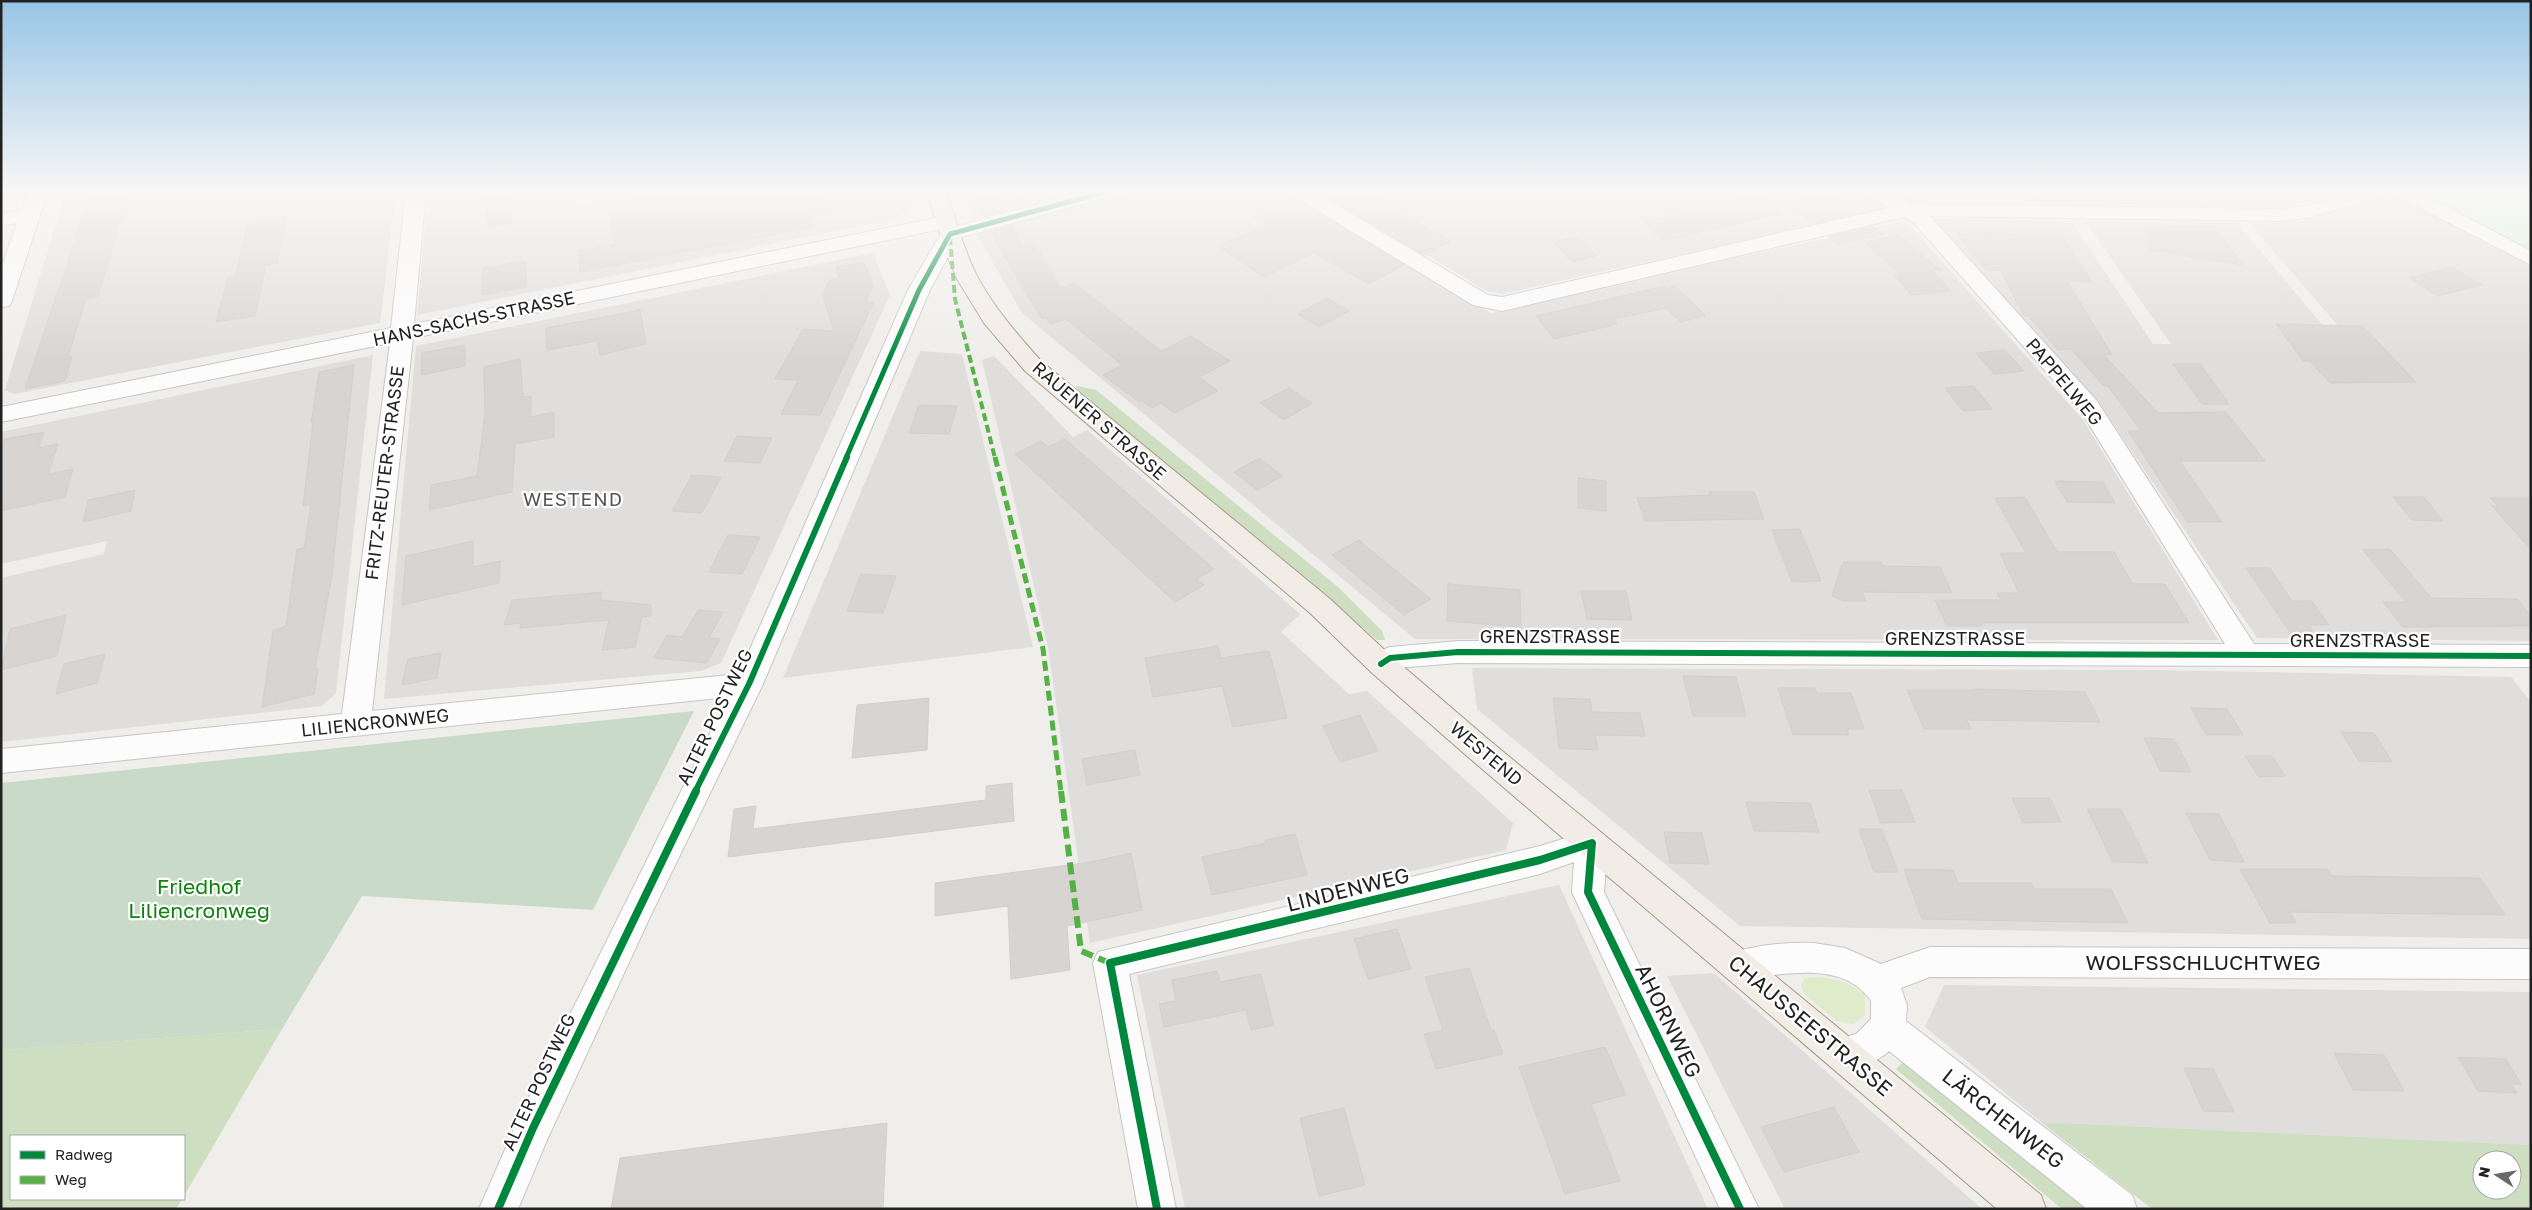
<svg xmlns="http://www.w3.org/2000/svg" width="2532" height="1210" viewBox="0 0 2532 1210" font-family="'Golos Text',sans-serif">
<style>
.residential{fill:#dfdedc}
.grass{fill:#dfeccb}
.forest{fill:#cddec1;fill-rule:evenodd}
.cemetery{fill:#cadac8}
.park{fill:#daf5d8}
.building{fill:#d7d4d2;stroke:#d3cfcc}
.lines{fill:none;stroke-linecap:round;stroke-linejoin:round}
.minor-casing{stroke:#c7c6c5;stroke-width:2}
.major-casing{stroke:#a79a86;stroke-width:2}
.minor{fill:#fdfcfc;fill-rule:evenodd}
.major{fill:#f2ece7;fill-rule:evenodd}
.quiet-far2{stroke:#55b145;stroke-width:4;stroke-dasharray:8 4;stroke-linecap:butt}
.quiet-far1{stroke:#55b145;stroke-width:5;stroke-dasharray:10 5;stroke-linecap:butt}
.quiet{stroke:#55b145;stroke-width:6;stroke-dasharray:12 6;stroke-linecap:butt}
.cycleway-far2-casing{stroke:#fff;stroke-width:8}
.cycleway-far1-casing{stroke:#fff;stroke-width:9}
.cycleway-casing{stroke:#fff;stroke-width:11}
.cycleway-far2{stroke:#00873e;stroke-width:5}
.cycleway-far1{stroke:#00873e;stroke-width:6}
.cycleway{stroke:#00873e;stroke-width:8}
.labels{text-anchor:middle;stroke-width:4.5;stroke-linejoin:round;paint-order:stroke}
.street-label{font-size:18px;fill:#222;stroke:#fff}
.neighbourhood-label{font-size:19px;letter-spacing:1px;fill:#555;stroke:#fff}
.near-park-label{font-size:21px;fill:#0d820d;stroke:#fff}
.near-street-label{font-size:21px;fill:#222;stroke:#fff}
</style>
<rect width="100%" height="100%" fill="#f0eeeb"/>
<path class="residential" d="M66,191H396L380,323L14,394L5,390Z
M428,191H577V207L673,191H909L913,205L896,219L417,315Z
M962,191H1081L972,220Z
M1137,191H1281L1491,313L1621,285L1738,257L1898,223L1909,225L2083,420L2218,640L1415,639L1022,313L976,233Z
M1319,191H1861L1882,204L1883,209L1502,294L1487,291Z
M1889,191H2345L2298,204L2257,208L1909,202Z
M2397,196L2531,267V641L2257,638L2096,398L1932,219L2071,221L2153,344H2171L2085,221L2237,223L2356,365H2372L2250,224L2299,222Z
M873,253L890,295L721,663L701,671L384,699L416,346Z
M920,351L962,354L1033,647L783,678Z
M373,355L336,693L322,706L1,742V578L104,554L107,541L1,564V432Z
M994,356L1073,437L1087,430L1300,614L1281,632L1349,694L1367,691L1513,823L1506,850L1090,943L1048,647L982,360Z
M1472,668L2156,670L2511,677L2531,702V939L1740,926L1477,709Z
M1559,885L1708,1209H1185L1137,975Z
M1714,973L1982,1209H1785L1667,976Z
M1944,985L2531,992V1145L2041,1122L1925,1027Z"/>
<path class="grass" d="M1817,977C1838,979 1849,982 1865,995V1015L1854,1024L1837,1021L1804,994L1801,985L1805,978Z"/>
<path class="forest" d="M1077,386L1096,390L1338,587L1382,631L1385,640H1377L1076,388Z
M282,1029L184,1196V1136H11V1199H182L176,1209H1V1050Z
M1908,1057L2097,1209H2062L1896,1069Z
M2041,1122L2531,1145V1209H2152ZM2482,1160H2512V1190H2482Z"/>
<path class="cemetery" d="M694,711L593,910L362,896L282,1029L1,1050V783Z"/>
<path class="park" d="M2424,191H2531V251L2427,196Z"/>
<path class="building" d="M487,191H510L511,223L488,227Z
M686,191H822L824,211L809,214L814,227L580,272L579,251L615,244L608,204Z
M977,191H992L1004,211L984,217Z
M1317,191H1361L1451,241L1424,255Z
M1830,194L1856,214L1813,224L1791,204Z
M128,195L98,296L86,298L68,357L72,356L65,381L25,389L88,201Z
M1762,196L1781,213L1662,241L1643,222Z
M1294,198L1404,265L1369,284L1314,253L1264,277L1218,246L1266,225L1253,217Z
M287,217L277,263L266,265L255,316L216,322L228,278L235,277L248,224Z
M1013,225L1023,247L1034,244L1061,288L1075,284L1161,351L1191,336L1230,361L1199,377L1218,391L1174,413L1161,403L1152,408L1142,401L1139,402L1103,375L1122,365L1066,319L1050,324L1046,318L1042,319L1027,295L990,231Z
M1873,226L1884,234L1837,244L1828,237Z
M2144,230L2218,232L2243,265L2151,250Z
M1990,233L2062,236L2092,282L2067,281L2112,355H2104L2158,413L2226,412L2265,461H2180L2222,522H2187L2128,431H2141L2108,386H2104L2071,349L2058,350L2029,316H2024L2001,271L1986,270L1958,234Z
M1897,235L1941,270H1932L1951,291L1911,295L1895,276L1900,275L1865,242Z
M1578,237L1597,256L1572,262L1553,242Z
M525,261L527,287L482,295L483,268Z
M864,262L873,286L866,302H874L820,415L781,414L798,380L775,379L803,329L834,331L822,294L830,280L839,278L836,267Z
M2452,267L2482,285L2438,296L2409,278Z
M1665,286L1667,288L1675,286L1706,316L1680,322L1666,308L1613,319L1618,324L1554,339L1536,316Z
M1327,298L1349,311L1319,327L1298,314Z
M640,310L646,344L600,355L597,341L547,350L546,328Z
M2276,324L2363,326L2416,382L2330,383L2310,361H2303Z
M465,345V366L421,375L422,353Z
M2005,350L2024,371L1994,374L1976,353Z
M520,359L523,397L531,396V417L554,412V437L515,444L512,492L429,510L431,485L477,476L485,414L484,367Z
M2173,364H2200L2229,404H2202Z
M354,365L332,575L315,669H318L314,694L262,707L273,631L286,626L297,549L304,548L311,504L303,506L313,422L311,423L319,372Z
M1974,386L1992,409L1963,411L1945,388Z
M1289,388L1312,403L1284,420L1260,403Z
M919,405L957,406L949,434L909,433Z
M44,432L38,448L58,444L48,474L73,469L65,497L1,511V449L5,439Z
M737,436L772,438L760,463L724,461Z
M1065,439L1214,569L1197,579L1204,585L1175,602L1015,454L1041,441L1048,447Z
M1259,458L1283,476L1257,490L1234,472Z
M692,475L721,477L702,513L672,511Z
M1578,478L1606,481V511L1578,508Z
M2055,481L2103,482L2115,503L2067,502Z
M135,490L131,511L83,522L88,500Z
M1709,492H1754L1764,519L1645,521L1637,498L1710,495Z
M2025,497L2057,552H2114L2133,584H2165L2189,623H1980L1982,626H1947L1935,600H2001L1997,593H2019L2000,553H2026L1995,498Z
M2393,497H2424L2443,521L2412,520Z
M2490,498H2531V550L2492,506H2498Z
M1800,529L1821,581L1792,582L1772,530Z
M728,535L760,537L742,574L709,572Z
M1359,540L1379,557L1431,599L1404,615L1332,555Z
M473,541V567L500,561L499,583L402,605L406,556Z
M2390,549L2431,598L2517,599L2531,616V626L2403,627L2383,602H2406L2363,550Z
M1843,562H1881L1883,566L1940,567L1952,593L1862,592L1866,601H1844L1832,596Z
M2246,568H2270L2292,601H2312L2329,625H2309L2313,630L2296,641Z
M861,574L896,576L883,613L847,611Z
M1448,584L1520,590L1521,627L1447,621Z
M1581,591H1626L1632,620L1587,619Z
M602,592L601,600L651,605V616L642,617L635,647L602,650L609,620L520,628L521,623L504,625L512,600Z
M698,610L723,612L709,638L720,639L707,663L654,658L667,635L682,637Z
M66,615L57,656L1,670L10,629Z
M1218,646L1221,658L1269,651L1287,718L1233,727L1222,686L1153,697L1145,658Z
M441,653L437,678L402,685L408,659Z
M105,654L97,683L56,694L64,664Z
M1683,676L1736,677L1746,716H1693Z
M1778,688H1815L1817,693H1851L1864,729H1847L1849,735H1793Z
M1973,689L2085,692L2100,722L1967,720L1971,729H1924L1907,690H1974Z
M929,698L927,750L852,758L857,705Z
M1553,698L1590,699L1592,712L1640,713L1645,736L1595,735L1598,750L1559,748Z
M2191,708L2227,709L2243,735H2206Z
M1360,715L1378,751L1340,762L1323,726Z
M2341,732L2374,733L2392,762L2359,761Z
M2144,738L2174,739L2191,772L2160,771Z
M1135,750L1140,775L1087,785L1082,759Z
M2245,756H2272L2285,776L2259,777Z
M1012,783L1014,821L728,857L734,809L756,806L753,829L986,800V786Z
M1869,790H1902L1915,822L1881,823Z
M2012,798H2050L2061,822L2023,823Z
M1746,802L1810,803L1819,832L1754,831Z
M2087,809H2121L2148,863L2113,862Z
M2186,813L2219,814L2244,862L2210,860Z
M1859,829H1882L1898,872H1874Z
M1664,832L1702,833L1709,864L1670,863Z
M1295,834L1307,875L1212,895L1202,857L1266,843L1265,840Z
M1131,853L1142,910L1067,926L1070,970L1011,979L1008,906L935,916V883L1091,862Z
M1904,869L1953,870L1958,883H2031L2034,889H2111L2128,923L1922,919Z
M2240,869H2327L2331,876L2480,878L2505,915L2290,912L2296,923H2270Z
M1397,929L1411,969L1368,979L1354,939Z
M1469,968L1491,1030H1494L1503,1054L1436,1069L1424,1034L1443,1030L1425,977Z
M1217,971L1220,982L1261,974L1274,1025L1251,1030L1246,1010L1164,1027L1159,1004L1176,1001L1172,980Z
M1605,1047L1626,1095L1591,1104L1620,1181L1565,1194L1519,1067Z
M2334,1053L2384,1055L2404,1091L2353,1090Z
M2458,1057L2506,1059L2521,1084H2511L2517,1093L2478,1091Z
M2184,1068L2213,1069L2234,1112L2203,1111Z
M1834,1107L1859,1152L1784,1172L1761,1127Z
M1344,1108L1365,1185L1319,1196L1300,1118Z
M887,1123L883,1209H611L620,1158Z"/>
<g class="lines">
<defs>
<path id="minor" d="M28,191H48L12,301L9,306L1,307V269L17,223L1,226V214L22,210Z
M406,191H426L414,324L946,216L953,218L956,222L953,226L946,228L413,338L372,711L739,674L908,290L943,230L1086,191H1119L1116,195L958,238L930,290L763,684L650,917L547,1140L518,1209H479L520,1115L728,697L1,773V749L342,714L390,343L1,422V407L391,328Z
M1289,191H1313L1488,295L1502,297L1889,208L1866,191H1890L1911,204L2282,209L2310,205L2359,191H2391L2388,195L2312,217L2282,221L1930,216L2097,401L2254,644L2531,645V667L1458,663L1396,668L1381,675L1371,672L1367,664C1372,654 1379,651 1390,647L1458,641L2225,644L2080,410L1914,223L1904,217L1502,311L1473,305L1292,195Z
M2392,191H2417L2531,251V265L2395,195Z
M1592,830L1603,834L1608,843L1604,892L1759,1209H1720L1572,892L1574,862L1540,874L1129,974L1176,1209H1138L1093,963L1098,952L1540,846Z
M1814,943L1845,948L1881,964L1930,947L2531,949V979L1930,977L1901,988L1907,1005L1906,1021L2132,1195L2137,1209H2087L1889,1051C1873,1065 1851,1074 1830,1066L1825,1054L1830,1042L1856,1034L1871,1019V1001C1849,967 1802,971 1767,976C1752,978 1741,982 1726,977L1721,966L1726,955C1754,945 1785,942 1814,943Z"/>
<path id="major" d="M926,191H946C956,220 964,251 978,278C995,309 1018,335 1041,361L1330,599L1391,656L1489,740L2041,1195L2046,1209H1997L1467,756L1371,672L1310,613L1025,371L984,323L957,279L948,258Z"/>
</defs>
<use href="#minor" class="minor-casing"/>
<use href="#major" class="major-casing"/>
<use href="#minor" class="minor"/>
<use href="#major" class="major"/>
<path class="quiet-far2" d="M950,237L955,299L995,458"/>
<path class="quiet-far1" d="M995,457L1043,649L1061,792"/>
<path class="quiet" d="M1061,791L1081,951L1110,963"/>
<defs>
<path id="cycleway-far2" d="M846,458L919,290L950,234L1109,191"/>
<path id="cycleway-far1" d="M1381,664L1390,658L1458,652L2531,656
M695,792L749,684L847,457"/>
<path id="cycleway" d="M498,1209L533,1128L696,791
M1157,1209L1110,963L1540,860L1592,843L1588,892L1740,1209"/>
</defs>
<use href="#cycleway-far2" class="cycleway-far2-casing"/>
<use href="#cycleway-far1" class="cycleway-far1-casing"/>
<use href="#cycleway" class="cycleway-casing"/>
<use href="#cycleway-far2" class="cycleway-far2"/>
<use href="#cycleway-far1" class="cycleway-far1"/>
<use href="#cycleway" class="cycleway"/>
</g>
<linearGradient id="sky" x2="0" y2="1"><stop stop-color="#97c5e6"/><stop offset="0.53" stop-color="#f8f7f6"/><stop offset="1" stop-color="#f8f7f6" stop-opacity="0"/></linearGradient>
<rect width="2532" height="361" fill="url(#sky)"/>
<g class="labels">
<g class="street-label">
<text transform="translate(474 319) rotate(-12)" y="6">HANS-SACHS-STRASSE</text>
<text transform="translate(2064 382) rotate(50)" y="6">PAPPELWEG</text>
<text transform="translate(1099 421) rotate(41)" y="6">RAUENER STRASSE</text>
<text transform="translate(385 473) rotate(-83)" y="6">FRITZ-REUTER-STRASSE</text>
<text x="1550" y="643">GRENZSTRASSE</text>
<text x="1955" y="645">GRENZSTRASSE</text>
<text x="2360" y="647">GRENZSTRASSE</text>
<text transform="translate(715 717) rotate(-64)" y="6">ALTER POSTWEG</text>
<text transform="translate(375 723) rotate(-6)" y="6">LILIENCRONWEG</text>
<text transform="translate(1486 754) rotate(40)" y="6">WESTEND</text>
<text transform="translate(539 1082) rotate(-65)" y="6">ALTER POSTWEG</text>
</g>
<g class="neighbourhood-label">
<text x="573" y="506">WESTEND</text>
</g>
<g class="near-park-label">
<text x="199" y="894">Friedhof<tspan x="199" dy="24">Liliencronweg</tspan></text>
</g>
<g class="near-street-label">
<text transform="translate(1348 890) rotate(-14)" y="7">LINDENWEG</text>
<text x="2203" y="970">WOLFSSCHLUCHTWEG</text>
<text transform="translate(1668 1021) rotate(64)" y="7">AHORNWEG</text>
<text transform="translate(1810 1026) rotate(40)" y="7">CHAUSSEESTRASSE</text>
<text transform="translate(2003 1119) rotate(38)" y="7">LÄRCHENWEG</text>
</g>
</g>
<rect width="2532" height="1210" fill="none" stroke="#222222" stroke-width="5"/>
<rect x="10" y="1135" width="175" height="65" fill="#ffffff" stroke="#a7a7a7"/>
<rect x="20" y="1151" width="25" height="8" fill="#00873e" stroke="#a7a7a7"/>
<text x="55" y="1160" font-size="15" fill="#222222">Radweg</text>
<rect x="20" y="1176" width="25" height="8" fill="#55b145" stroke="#a7a7a7"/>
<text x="55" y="1185" font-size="15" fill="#222222">Weg</text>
<g transform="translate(2497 1175) rotate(282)"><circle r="24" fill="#ffffff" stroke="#a7a7a7"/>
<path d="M0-4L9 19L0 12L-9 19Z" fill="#6a6968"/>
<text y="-8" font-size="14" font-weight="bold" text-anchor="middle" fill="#222222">N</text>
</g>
</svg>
